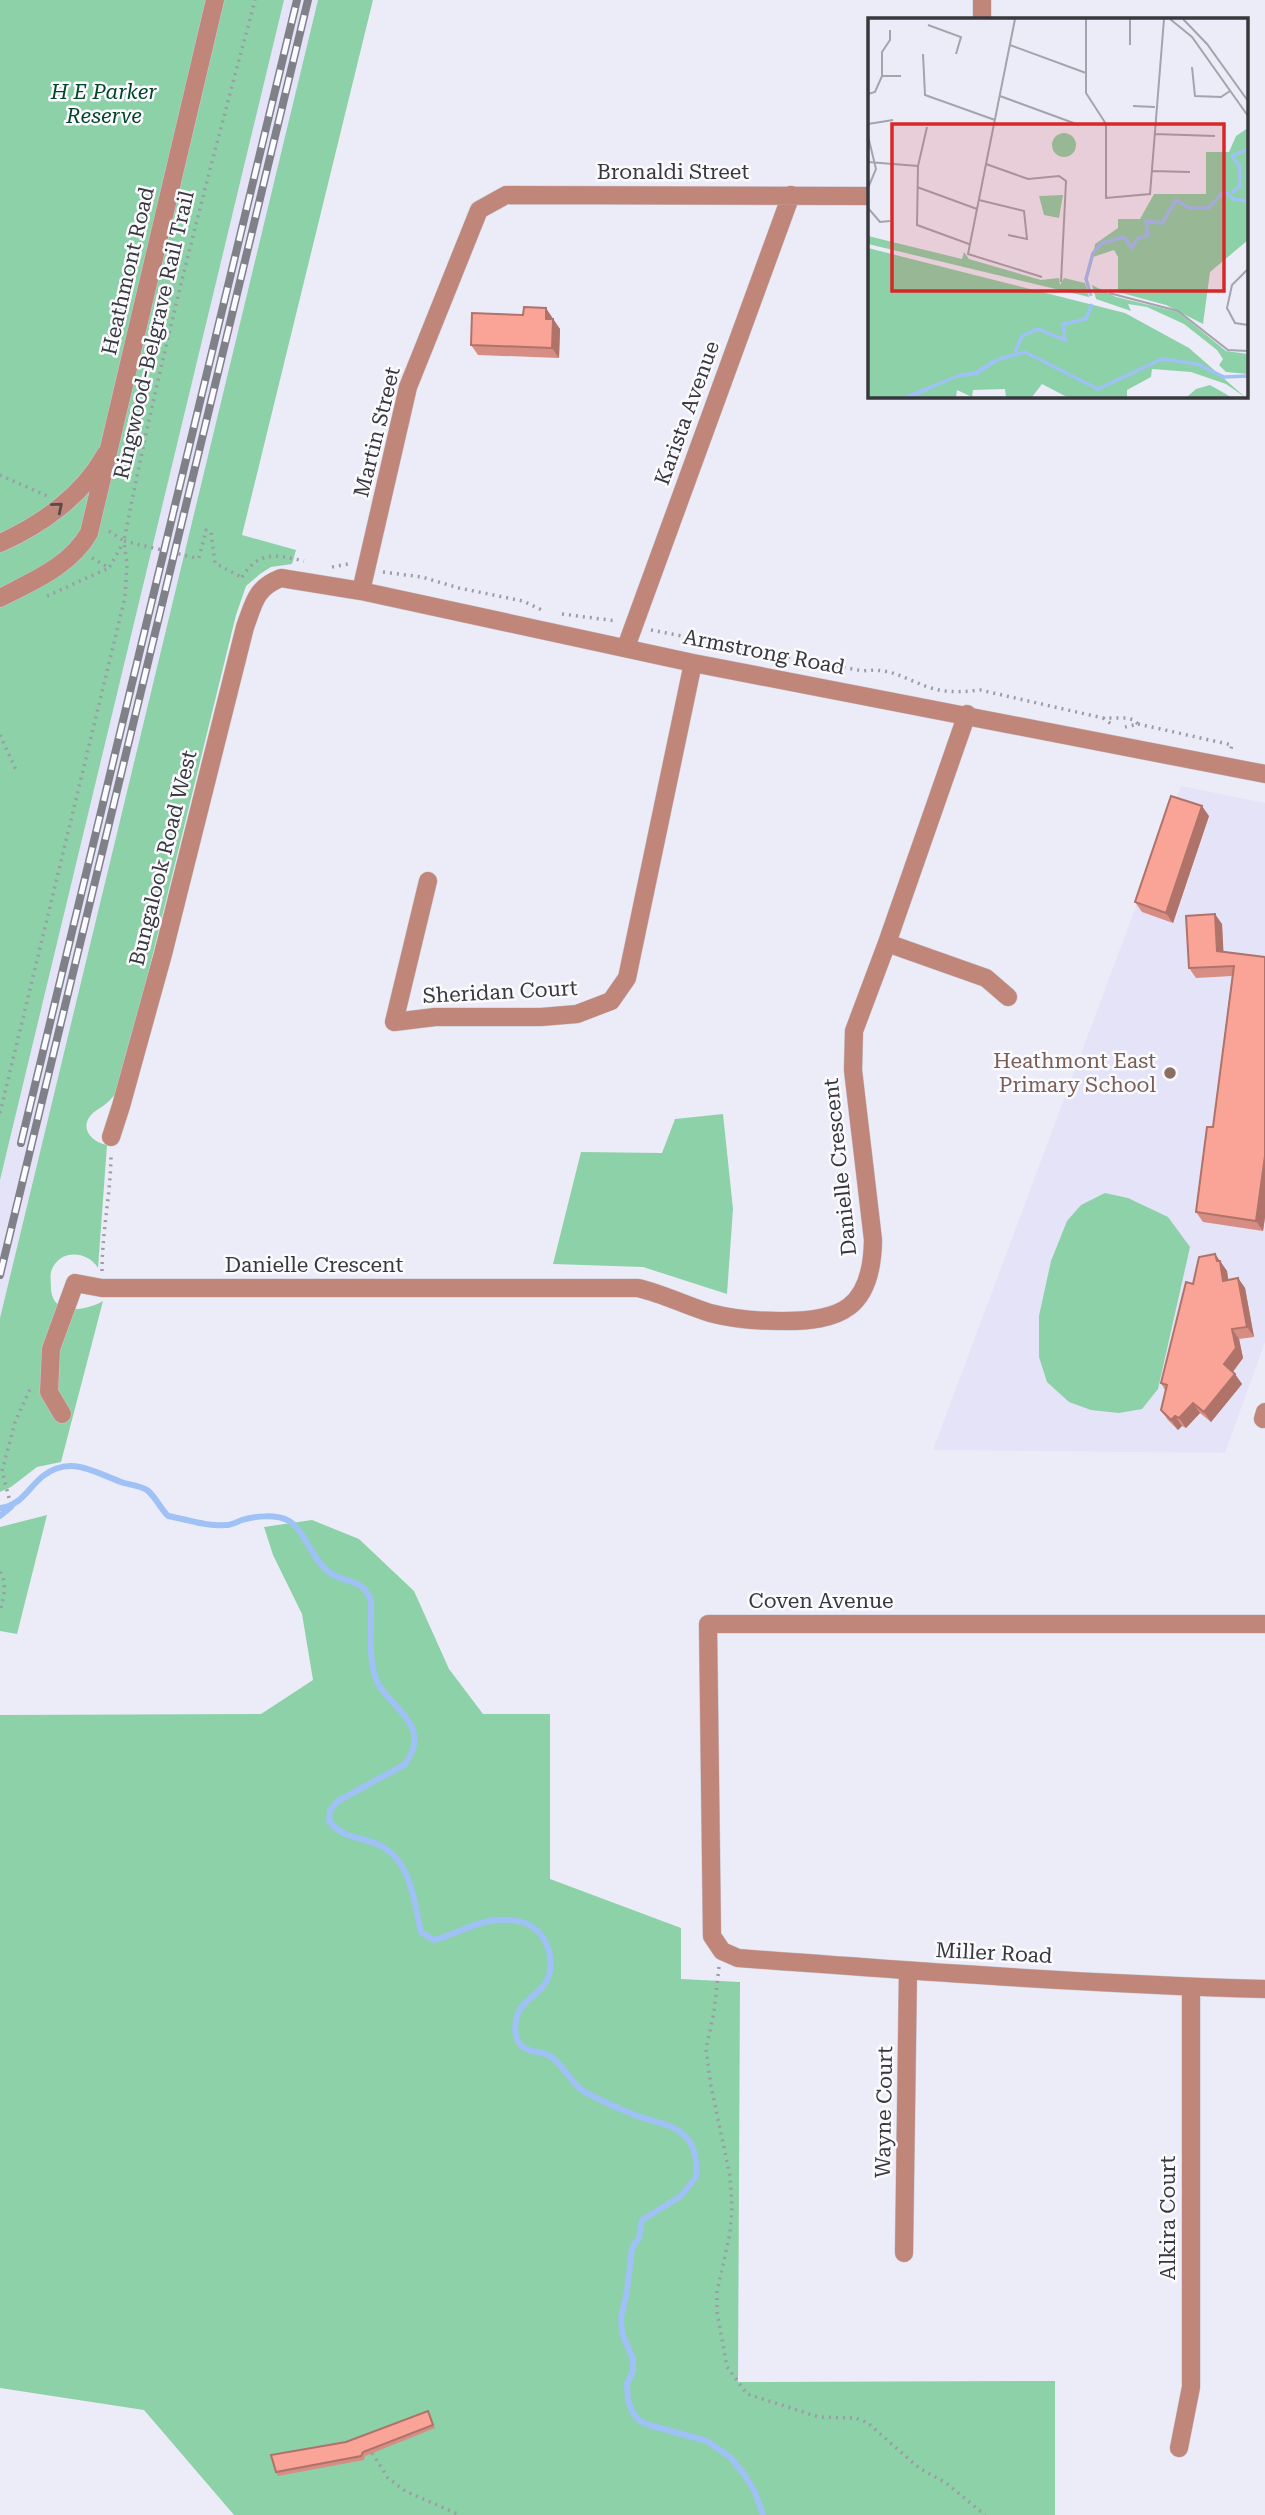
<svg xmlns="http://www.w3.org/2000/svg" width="1265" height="2515" viewBox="0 0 1265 2515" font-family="'Roboto Serif',serif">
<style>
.built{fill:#e4e3f7}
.green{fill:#8dd1a8}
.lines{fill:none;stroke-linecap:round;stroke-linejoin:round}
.stream{stroke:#9fc1f5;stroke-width:6}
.minor-casing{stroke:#c8c8d2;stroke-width:19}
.path{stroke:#9c9ca5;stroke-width:3.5;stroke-dasharray:2 5;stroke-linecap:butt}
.minor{stroke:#c0867a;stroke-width:18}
.rail-casing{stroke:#808088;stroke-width:8}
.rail{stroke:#fafaff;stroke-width:5;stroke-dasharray:16;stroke-linecap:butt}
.wall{fill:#d78d83}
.shaded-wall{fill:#af736a}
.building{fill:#faa498;stroke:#af736a;stroke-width:2}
.oneway{stroke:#594b4c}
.education-dot{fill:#8d6e63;stroke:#fafaff;stroke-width:2.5}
.labels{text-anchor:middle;stroke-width:5;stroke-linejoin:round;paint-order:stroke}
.park-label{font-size:21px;font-style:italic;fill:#034527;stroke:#fafaff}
.street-label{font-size:21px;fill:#37373c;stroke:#fafaff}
.education-label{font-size:21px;fill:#785e54;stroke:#fafaff;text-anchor:end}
.inset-river{fill:none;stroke:#9fc1f5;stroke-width:3.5}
.inset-road{fill:none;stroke:#a4a4ad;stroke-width:2}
.view{fill:#d62828;fill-opacity:0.15;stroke:#d62828;stroke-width:3.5}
.inset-edge{fill:none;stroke:#37373c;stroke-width:3.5}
</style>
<rect width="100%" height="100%" fill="#ececf8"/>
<path class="built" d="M284,0H318L0,1318V1180Z
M1181,786L1265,803V1342L1225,1453L933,1450Z"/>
<path class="green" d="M0,0H284L0,1180Z
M318,0H373L242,535L296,550L292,564L271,567L260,574L246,586L236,615L121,1084C118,1089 115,1095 111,1099C106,1105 99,1108 93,1113C78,1127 91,1142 107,1145L98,1268C87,1250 58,1249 51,1272C50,1276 51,1284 51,1288C52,1317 86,1311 103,1301L61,1462L37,1467L11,1487L0,1492V1318Z
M723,1114L733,1209L727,1294L643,1267L553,1264L581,1152L662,1153L675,1119Z
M1105,1193L1128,1198L1168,1217L1190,1247L1158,1389L1142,1409L1119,1413L1091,1410L1069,1402L1047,1382L1039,1357V1316L1051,1261L1067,1221L1081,1205Z
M47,1515L17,1634L0,1631V1527Z
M312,1520L359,1539L414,1591L449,1669L483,1714H550V1879L681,1928V1979L740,1982L738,2382L1055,2381V2515H234L144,2410L0,2388V1715L261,1714L313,1680L302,1614L273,1555L264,1527Z"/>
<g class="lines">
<path class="stream" d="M0,1508C21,1506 28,1488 43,1476C70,1455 94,1472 121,1482C129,1485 139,1485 147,1490C155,1496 160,1508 168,1516C186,1519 207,1527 226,1525C232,1525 236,1522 242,1520C254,1516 277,1514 289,1521C304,1529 312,1560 329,1572C347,1585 360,1576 371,1600C372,1624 368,1653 375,1676C383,1705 437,1724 404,1765L338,1801L330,1810L329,1821C346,1842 363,1835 383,1847C412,1864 414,1902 421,1932L434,1940C453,1935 470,1925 489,1921C501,1919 521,1919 531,1926C549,1937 556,1964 546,1982C539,1994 523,2001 518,2013C514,2024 513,2039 523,2047C531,2053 540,2051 548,2055C564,2063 569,2083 585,2092C602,2101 621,2110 638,2116C656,2123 672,2123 686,2137C696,2147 697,2164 696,2177L681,2196L642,2220L639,2238L632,2248L627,2291L621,2318L622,2333L633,2359V2371L627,2384L628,2401L633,2413L640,2421L649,2425L707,2441L730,2457L744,2474L755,2492L763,2515
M0,1516L11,1507"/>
<defs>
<path id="minor" d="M982,19V0
M0,543C41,525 83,495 105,455
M361,591L408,387L479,210L506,195L870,196
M0,598C33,581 70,566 89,533L215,0
M626,647L791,195
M428,881L394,1022L435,1017H541L577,1014L611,1001L627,978L693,663
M887,943L986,978L1008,997
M111,1137L121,1106L163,954L245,627C254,603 255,588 281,578L361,591L693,663L1265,774
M62,1414L49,1392L51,1349L75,1283L102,1288H638C663,1294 685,1305 710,1313C733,1319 755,1321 779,1321C842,1322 872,1308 873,1240L853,1070L854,1031L887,943L967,714
M1263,1419L1265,1412
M1265,1624H708L712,1936L722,1951L738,1958C913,1971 1089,1984 1265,1989
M904,2253L908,1971
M1179,2448L1191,2387V1987"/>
</defs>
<use href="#minor" class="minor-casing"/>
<path class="path" d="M0,475L47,496
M109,531L124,541C159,359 207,179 255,0
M124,541L196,558H199L206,530L211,532L215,563L241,577
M92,558L109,568L123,543
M332,567L348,564
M383,572L422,577L459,588L523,601L544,611
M242,577C259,550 277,555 304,561
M47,596L109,568
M562,614L617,621
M651,630L863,671C892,667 906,680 931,688C947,693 964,692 980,690L1103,718H1126L1134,720L1138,724L1125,727
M1103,718L1111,724
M1138,724L1232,745L1230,752
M0,735L16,770
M0,1113L125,597L127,565L124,541
M102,1271C102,1231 111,1193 111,1153
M9,1498L2,1471L15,1422L30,1389
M0,1572C8,1584 3,1598 0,1612
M719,1967L714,2012L706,2049L711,2086L730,2176L732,2208L730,2233L717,2292V2312L727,2367L747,2394L819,2417L856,2418L868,2423L919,2468L946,2483L985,2515
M372,2453L388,2478L405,2491L460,2515"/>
<use href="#minor" class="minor"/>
<defs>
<path id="rail" d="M21,1143L297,0
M0,1275L308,0"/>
</defs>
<use href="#rail" class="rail-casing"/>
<use href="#rail" class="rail"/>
</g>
<path class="wall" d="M523,315L553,318V321L560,329L559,358L478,355L471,345Z
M1209,816L1173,923L1142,912L1135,902Z
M1222,924L1223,952L1265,957V1217L1263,1231L1203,1222L1196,1212L1213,1127L1232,976L1196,978L1189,968Z
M1215,1254L1227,1271L1228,1280L1238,1278L1245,1288L1254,1337L1239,1339L1243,1358L1233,1372L1242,1384L1211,1422L1200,1413L1186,1428L1182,1426L1178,1430L1168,1420L1161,1410L1165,1390L1161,1383L1193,1284Z
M430,2414L435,2428L365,2456L364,2460L278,2476L276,2472L346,2442Z"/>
<path class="shaded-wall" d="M546,308L560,329L559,358L552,348L546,319Z
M1202,806L1209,816L1173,923L1166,913Z
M1215,914L1222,924L1224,961L1217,951Z
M1265,1156V1217L1263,1231L1256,1221Z
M1215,1254L1227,1271L1230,1291L1223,1281Z
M1238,1278L1245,1288L1254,1337L1247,1327Z
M1232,1329L1239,1339L1243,1358L1231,1374L1224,1364Z
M1235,1374L1242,1384L1211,1422L1204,1412Z
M1193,1403L1200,1413L1186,1428L1179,1418Z
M1175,1416L1182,1426L1178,1430L1171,1420Z"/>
<path class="building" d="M524,307L546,308V319H553L552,348L471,345L472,313L523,315Z
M1171,796L1202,806L1166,913L1135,902Z
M1215,914L1217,951L1265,957V1156L1256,1221L1196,1212L1207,1127H1213L1234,966L1189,968L1186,916Z
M1215,1254L1217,1261H1220L1223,1281L1238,1278L1247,1327L1232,1329L1236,1348L1224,1364L1235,1374L1204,1412L1193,1403L1179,1418L1175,1416L1171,1420L1161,1410L1167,1385L1161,1383L1186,1282L1193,1284L1199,1257Z
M428,2411L433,2425L363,2452L361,2456L276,2472L271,2455L346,2442Z"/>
<defs><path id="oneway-chevron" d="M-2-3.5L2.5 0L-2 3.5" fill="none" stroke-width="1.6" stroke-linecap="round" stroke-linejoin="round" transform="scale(1.75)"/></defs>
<use class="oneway" href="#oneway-chevron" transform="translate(58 507) rotate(-40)"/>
<circle class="education-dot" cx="1170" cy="1073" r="7"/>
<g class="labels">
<g class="park-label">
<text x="104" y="99">H E Parker<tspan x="104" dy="24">Reserve</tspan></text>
</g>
<g class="street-label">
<text x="673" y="179">Bronaldi Street</text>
<text transform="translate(128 271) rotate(-77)" y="7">Heathmont Road</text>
<text transform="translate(154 335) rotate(-77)" y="7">Ringwood-Belgrave Rail Trail</text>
<text transform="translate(687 413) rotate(-70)" y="7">Karista Avenue</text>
<text transform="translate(377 432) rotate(-76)" y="7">Martin Street</text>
<text transform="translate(764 652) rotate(11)" y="7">Armstrong Road</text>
<text transform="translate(163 858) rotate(-76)" y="7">Bungalook Road West</text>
<text transform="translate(500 992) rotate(-3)" y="7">Sheridan Court</text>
<text transform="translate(840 1167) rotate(-96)" y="7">Danielle Crescent</text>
<text x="314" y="1272">Danielle Crescent</text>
<text x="821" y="1608">Coven Avenue</text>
<text transform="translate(994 1953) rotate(3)" y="7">Miller Road</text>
<text transform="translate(884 2112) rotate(-89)" y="7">Wayne Court</text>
<text transform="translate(1168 2218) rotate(-90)" y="7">Alkira Court</text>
</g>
<g class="education-label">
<text x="1156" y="1068">Heathmont East<tspan x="1156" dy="24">Primary School</tspan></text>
</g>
</g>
<g transform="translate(868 18)">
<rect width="380" height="380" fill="#ececf8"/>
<path d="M380,110V222L342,254L335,306L298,287L250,274V239L246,232L225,239L227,226L250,210V201H272L286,176H338V134H361L368,118ZM184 127a12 12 0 1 1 24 0a12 12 0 1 1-24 0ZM195,177L191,200L176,197L171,178ZM0,218L94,241L96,234L101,241L173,262L191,260L192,267L196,260L217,265L221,279L0,226ZM0,230L257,295L321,330L377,379L358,366L323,354L284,351L283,359L259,372V379H199L174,366L164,379H138L137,371L105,372L104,379L89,372L88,379H0ZM224,267L248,279L310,294L358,333L380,336V356L358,354L351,347L355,341L349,332L316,306L279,289L260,286L263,293L228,281ZM342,367L363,379H319L328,371Z" fill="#8dd1a8"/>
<path d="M130,339L131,343L109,357L88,360L46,379H34L93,355L105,354Z" fill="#9fc1f5"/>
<path class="inset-river" d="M364,175L372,168V149L364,138L380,131M223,278L218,261L225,235L234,225L256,219L264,230L269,221L280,217L278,203L294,205L308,182L321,190H341L356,173L366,181L380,183M147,334L154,318L170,311L197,322L195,306L218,301L224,286M131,341L157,334L230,371L294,341L329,346L356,359L380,358"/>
<path class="inset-road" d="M147,1L100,236L174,259M218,1V75L238,106V180L282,176L296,1M302,1L324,19L380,98M315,1L339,26L380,83M60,7L93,19L88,36M142,27L218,55M262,27V1M55,36L57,77L127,102M324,49L327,78L353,79L362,73M14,58V34L22,22V12M0,76L7,74L14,58H33M132,78L211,107M265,88L287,89M0,106L25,102M59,109L50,148L49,207L101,226M286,116L347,118M0,118L8,151L0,170M0,144L50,148M118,146L160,161L191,158L198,163L193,264M284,153L322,154M49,169L109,191M111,182L156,193L159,221L140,217M0,190L12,204L22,203M380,251L364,267L359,290L367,305L380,307M241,275L310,293L360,332L380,333"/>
<path class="view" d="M24,106H356V273H24Z"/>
<rect width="380" height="380" class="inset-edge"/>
</g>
</svg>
